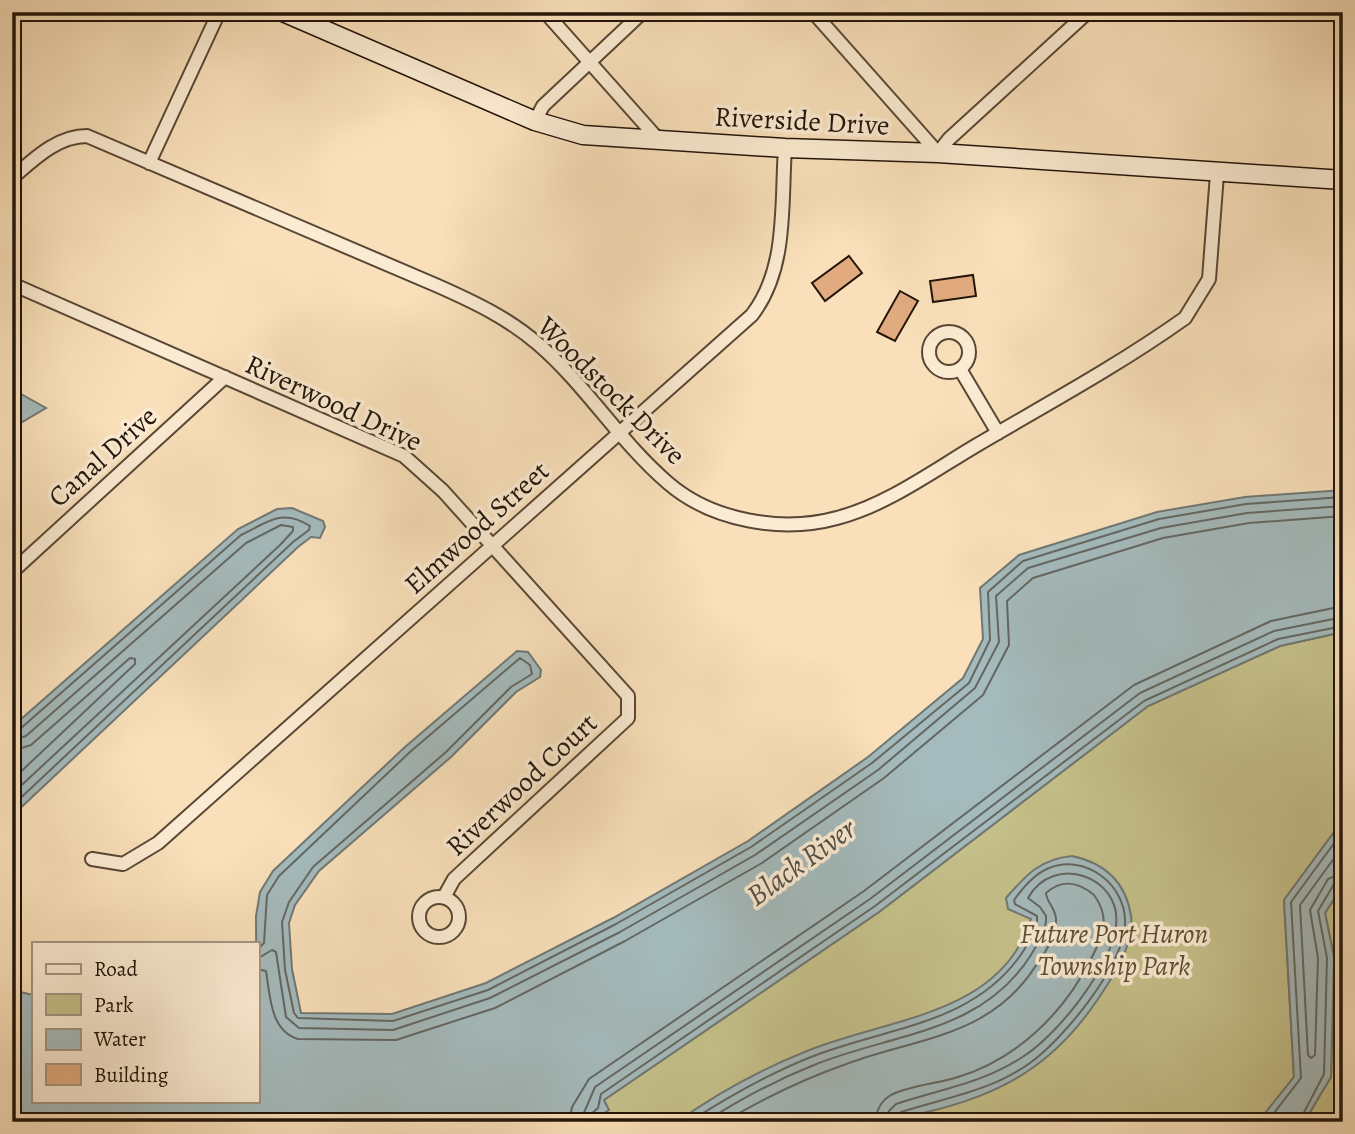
<svg xmlns="http://www.w3.org/2000/svg" width="1355" height="1134" viewBox="0 0 1355 1134" font-family="Alegreya,serif">
<style>
.green{fill:#c5c08a;stroke:#746a4a;stroke-width:2}
.water{fill:#a4babc;stroke:#707874;stroke-width:2}
.lines{fill:none;stroke-linecap:round;stroke-linejoin:round}
.shore{stroke:#636762;stroke-width:2}
.building{fill:#e2aa7f;stroke:#221409;stroke-width:2}
.street-casing{stroke:#584735;stroke-width:16}
.secondary-casing{stroke:#221409;stroke-width:21}
.street{stroke:#fbebd2;stroke-width:12}
.secondary{stroke:#fbebd2;stroke-width:18}
.labels{text-anchor:middle;stroke-width:7;stroke-linejoin:round;paint-order:stroke}
.street-label{font-size:28px;fill:#221409;stroke:#fbebd2}
.park-label{font-size:28px;font-style:italic;fill:#5b5036;stroke:#fbebd2}
.water-label{font-size:30px;font-style:italic;fill:#504e48;stroke:#fbebd2}
</style>
<rect width="100%" height="100%" fill="#f9e0ba"/>
<filter id="stains"><feTurbulence type="fractalNoise" baseFrequency=".00286" numOctaves="4"/><feColorMatrix values="0 0 0 0 .2 0 0 0 0 .09 0 0 0 0 .02 0 0 0 .5 -.17"/></filter>
<radialGradient id="worn" r=".72"><stop offset=".6" stop-color="#630" stop-opacity="0"/><stop offset="1" stop-color="#630" stop-opacity=".3"/></radialGradient>
<path class="green" d="M1343,632V820L1284,900L1294,1077L1258,1122H564L604,1100L879,912L1148,706L1280,646Z
M1343,885V1122H1304L1331,1077L1334,957L1325,913Z"/>
<path class="water" d="M12,389L46,408L12,428Z
M1343,490V632L1280,646L1148,706L879,912L604,1100L609,1110L595,1119L596,1122H12V990L33,995V1101H257L256,916L260,892L273,871L405,747L517,651L528,652L541,670L540,677L516,692L451,757L319,871L295,905L289,923L292,969L301,1013L392,1014L486,983L613,918L748,841L868,757L963,678L983,639L980,588L1019,555L1157,512L1245,497Z
M292,508L323,521L325,527L320,538L311,537L298,547L12,816V727L238,529L277,509Z
M1343,820V885L1325,913L1334,957L1331,1077L1304,1122H1258L1294,1077L1284,900Z
M1072,856C1105,863 1126,883 1131,916C1135,943 1113,977 1098,999C1055,1063 1005,1093 931,1111C918,1114 903,1121 890,1122C820,1127 747,1122 677,1122C717,1093 762,1069 807,1051C887,1018 1001,1016 1031,919L1008,909L1006,898C1026,875 1040,859 1072,856Z"/>
<g class="lines">
<path class="shore" d="M12,731L20,729L241,535C268,522 282,508 310,526L309,530L293,542L12,806
M12,740L26,736L246,543L281,525L293,527V531L280,545L12,794
M12,751L31,745L130,658L135,659V664L12,780
M1343,846L1300,905L1308,1055L1311,1058L1315,1055L1318,958L1310,910L1328,879L1343,873
M257,950L264,943L267,895L279,876L410,752L520,658L530,665L532,674L511,687L446,752L313,867L289,902L282,922L285,970L294,1013L298,1018L393,1021L488,990L616,924L751,847L872,763L969,683L990,640L988,592L1023,561L1159,519L1246,504L1343,497
M257,959L272,950L276,952L286,1017L299,1028L393,1030L490,998L620,932L755,855L878,770L975,688L999,642L996,596L1028,568L1161,528L1247,513L1343,506
M257,969L266,971C270,995 270,1031 298,1039L396,1040L495,1008L625,941L762,863L884,778L983,695L1009,645L1007,601L1033,578L1163,538L1249,523L1343,516
M569,1122L572,1107L589,1079L864,891L1134,685L1271,621L1343,606
M580,1122L595,1087L870,899L1140,693L1274,631L1343,617
M589,1122L590,1115L598,1108L601,1094L875,906L1144,701L1278,639L1343,626
M689,1122C728,1097 768,1074 811,1057C886,1027 976,1025 1024,950C1030,940 1038,928 1037,916L1015,904L1014,900C1023,888 1034,874 1049,868C1085,853 1127,885 1125,924C1123,967 1063,1039 1030,1063C991,1091 945,1098 901,1112L895,1122
M705,1122C739,1100 776,1080 814,1065C892,1033 981,1034 1031,955C1038,943 1047,930 1046,916L1040,907L1028,898C1054,852 1122,877 1116,925C1111,968 1057,1036 1021,1058C980,1084 941,1089 896,1104L889,1111L886,1122
M724,1122C764,1098 806,1078 849,1063C921,1037 992,1036 1037,964C1046,951 1056,937 1056,921C1057,909 1046,902 1046,893C1062,879 1079,882 1094,895C1111,918 1103,936 1091,959C1064,1013 1017,1059 958,1077C937,1084 911,1085 891,1095C881,1101 876,1111 876,1122
M1267,1122L1301,1078L1291,902L1343,831
M1299,1122L1324,1074L1327,958L1318,911L1334,884L1343,881"/>
</g>
<path class="building" d="M849,256L862,273L825,301L812,283Z
M973,275L976,296L933,302L930,281Z
M900,291L918,301L895,341L877,332Z"/>
<g class="lines">
<defs>
<path id="street" d="M545,12L657,138
M813,12L938,153L949,139L1088,12
M535,121L543,106L643,12
M149,163L219,12
M12,178C34,159 57,136 87,136L438,286C474,302 508,318 538,344C586,385 619,441 668,483C712,521 782,533 837,518C887,505 933,471 977,445C1047,404 1119,365 1185,318L1209,279L1217,174
M12,284L404,456L443,491L628,696V718L454,879L444,897
M929 352a20 20 0 1 1 40 0a20 20 0 1 1-40 0Z
M960,369L998,433
M12,572L225,377
M92,859L123,864L158,843L752,315C788,268 781,204 785,148
M419 917a20 20 0 1 1 40 0a20 20 0 1 1-40 0Z"/>
<path id="secondary" d="M283,12L535,121L583,135L785,148L938,153L1343,180"/>
</defs>
<use href="#street" class="street-casing"/>
<use href="#secondary" class="secondary-casing"/>
<use href="#street" class="street"/>
<use href="#secondary" class="secondary"/>
</g>
<g class="labels">
<g class="street-label">
<text transform="translate(802 120) rotate(3)" y="10">Riverside Drive</text>
<text transform="translate(612 390) rotate(45)" y="10">Woodstock Drive</text>
<text transform="translate(334 402) rotate(25)" y="10">Riverwood Drive</text>
<text transform="translate(102 456) rotate(-42)" y="10">Canal Drive</text>
<text transform="translate(476 527) rotate(-42)" y="10">Elmwood Street</text>
<text transform="translate(521 784) rotate(-43)" y="10">Riverwood Court</text>
</g>
<g class="park-label">
<text x="1114" y="943">Future Port Huron<tspan x="1114" dy="32">Township Park</tspan></text>
</g>
<g class="water-label">
<text transform="translate(801 862) rotate(-36)" y="10">Black River</text>
</g>
</g>
<rect width="1355" height="1134" fill="none" stroke="#f9e0ba" stroke-width="42"/>
<rect x="14" y="14" width="1327" height="1106" fill="none" stroke="#221409" stroke-width="3.5"/>
<rect x="21" y="21" width="1313" height="1092" fill="none" stroke="#221409" stroke-width="2"/>
<rect x="32" y="942" width="228" height="161" fill="#fbebd2" stroke="#a49582" stroke-width="2"/>
<rect x="46" y="964" width="35" height="10" fill="#fbebd2" stroke="#a49582" stroke-width="2"/>
<text x="94" y="976" font-size="21" fill="#221409">Road</text>
<rect x="46" y="994" width="35" height="21" fill="#c5c08a" stroke="#a49582" stroke-width="2"/>
<text x="94" y="1012" font-size="21" fill="#221409">Park</text>
<rect x="46" y="1029" width="35" height="21" fill="#a4babc" stroke="#a49582" stroke-width="2"/>
<text x="94" y="1046" font-size="21" fill="#221409">Water</text>
<rect x="46" y="1064" width="35" height="21" fill="#e2aa7f" stroke="#a49582" stroke-width="2"/>
<text x="94" y="1082" font-size="21" fill="#221409">Building</text>
<rect width="100%" height="100%" filter="url(#stains)"/>
<rect width="100%" height="100%" fill="url(#worn)"/>
</svg>
